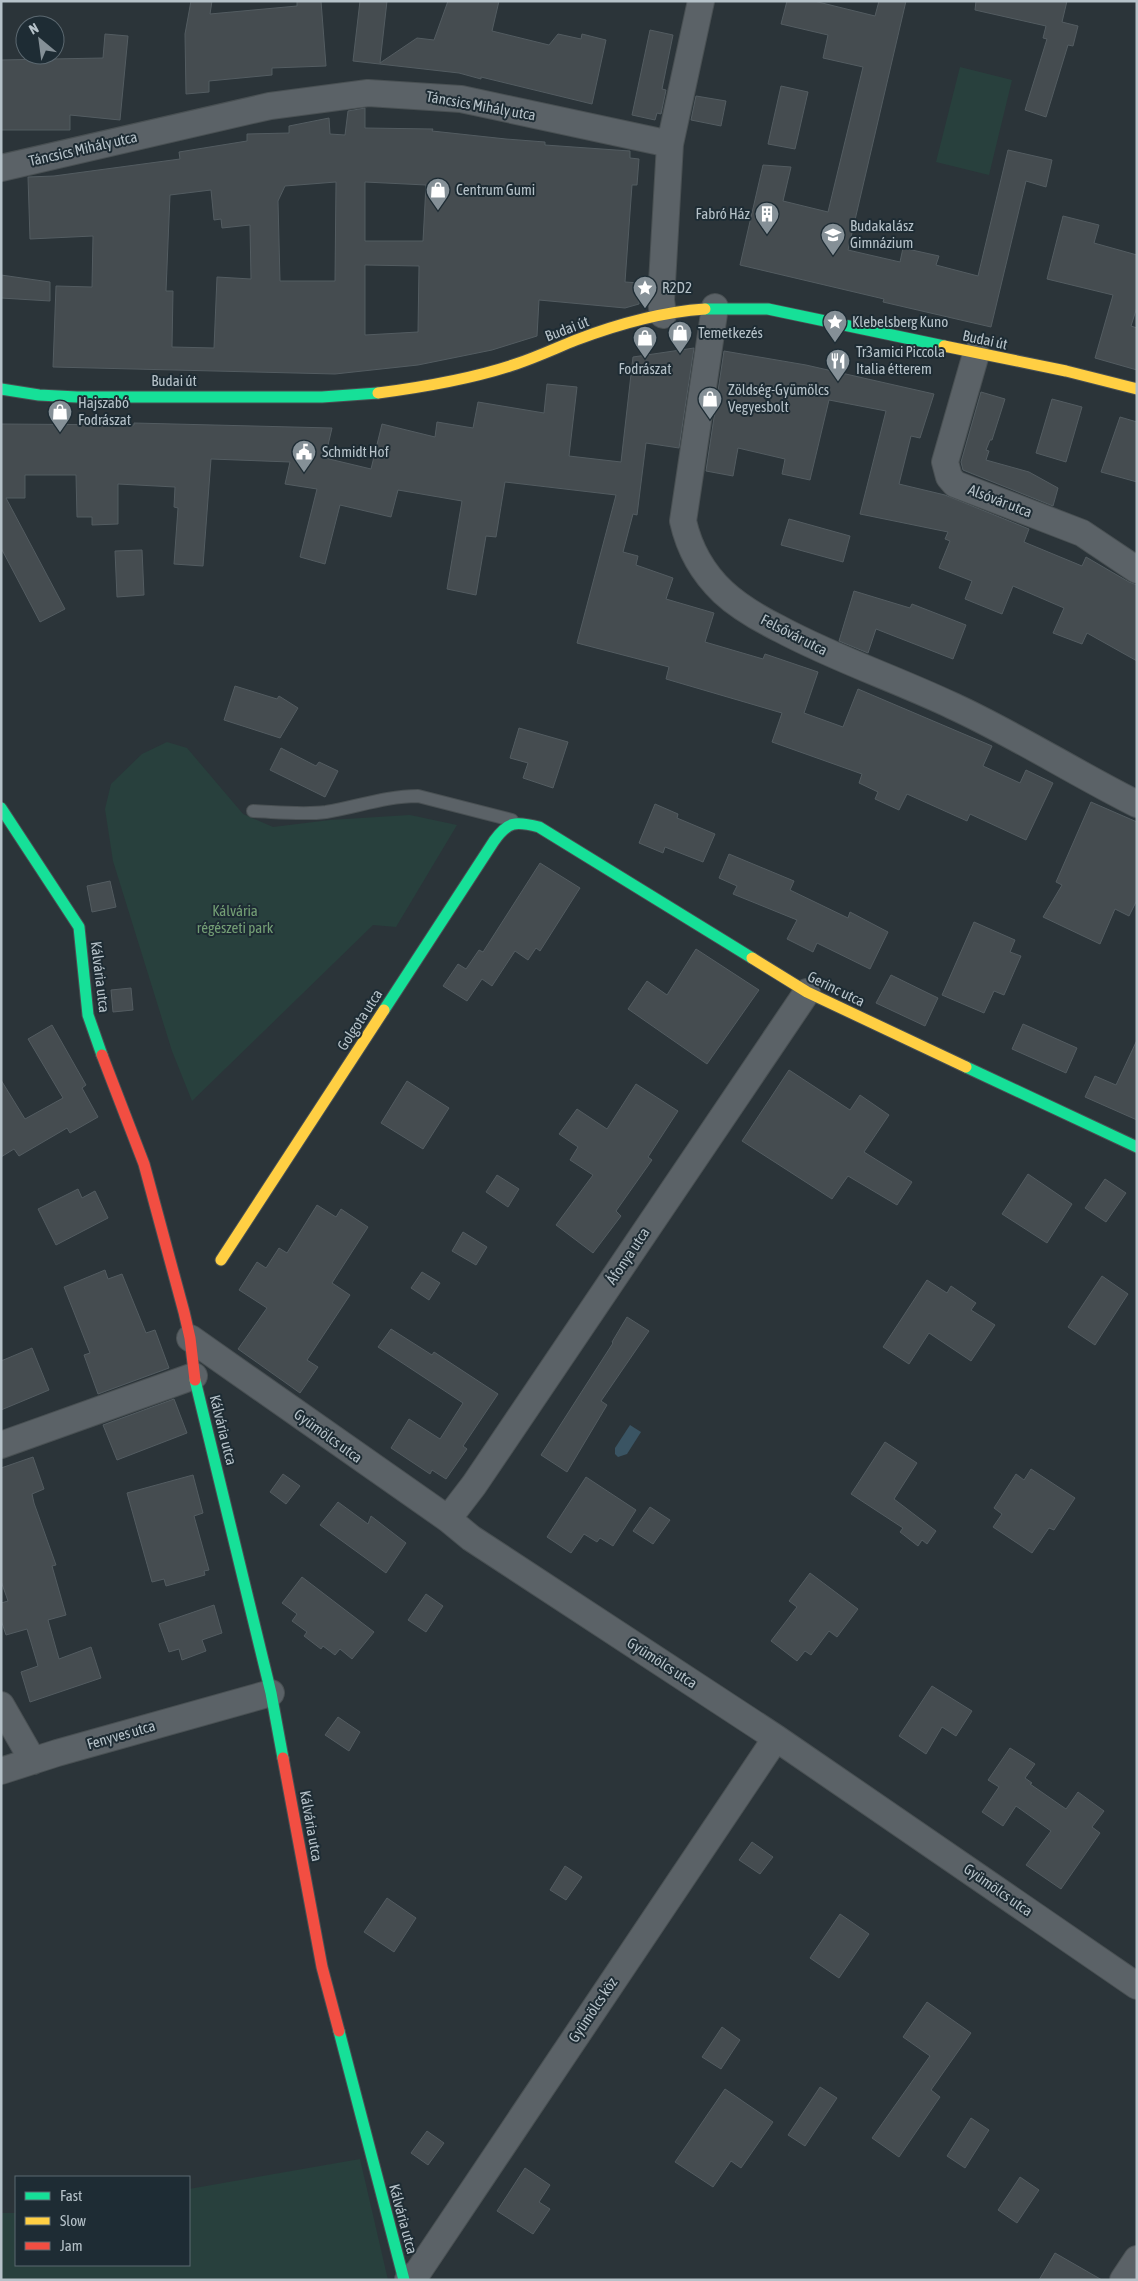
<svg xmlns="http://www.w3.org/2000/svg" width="1138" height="2281" viewBox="0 0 1138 2281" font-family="'Asap Condensed',sans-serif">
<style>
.green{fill:#28403d}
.water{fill:#3a5463}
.building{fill:#454c50;stroke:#535c61;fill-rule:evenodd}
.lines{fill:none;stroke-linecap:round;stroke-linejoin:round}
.lane-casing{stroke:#495053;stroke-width:14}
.street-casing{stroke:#495053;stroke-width:28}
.fast-casing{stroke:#495053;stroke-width:13}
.slow-casing{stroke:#495053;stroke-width:13}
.jam-casing{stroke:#495053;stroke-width:13}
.lane{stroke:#5b6267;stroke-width:12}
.street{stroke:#5b6267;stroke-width:26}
.fast{stroke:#16e098;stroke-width:11}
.slow{stroke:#ffcf43;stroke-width:11}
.jam{stroke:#f24e42;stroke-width:11}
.labels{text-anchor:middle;stroke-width:4;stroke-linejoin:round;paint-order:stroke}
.street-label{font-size:15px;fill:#b6c2c9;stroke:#1e2c34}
.poi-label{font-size:15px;fill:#b6c2c9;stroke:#1e2c34;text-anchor:start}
.park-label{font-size:15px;fill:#749f75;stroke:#1e2c34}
</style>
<rect width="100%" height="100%" fill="#2b3439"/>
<path class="green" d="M960,67L1012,80L989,175L936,162Z
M167,742L187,748L243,814L273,827L330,820L410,815L457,825L396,927L373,925L192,1101L172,1051L113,861L105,809L111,784L142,754Z
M360,2159L388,2280H1V2213H16V2265H189V2189Z"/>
<path class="water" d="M630,1425L641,1432L627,1454L618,1457L615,1454V1448Z"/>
<path class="building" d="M191,1H212L210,14L297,6V1H321L326,66L272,68V75L209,81V92L186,94L185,34Z
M360,1H387L380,63L417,38L434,40L448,1H499L492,31L549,45L558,34L581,39L582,34L606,40L592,104L481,77V79L459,73L353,61Z
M787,1H814L875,16L879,1H906L848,250L900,262L903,248L939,256L936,265L978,276L1008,150L1052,160L1046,187L1026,181L991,327L883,302L884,299L740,265L763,165L791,167L783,201L828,212L863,67L823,58L828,35L781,24Z
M976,1H1067L1062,22L1078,26L1073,46L1068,45L1046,117L1025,110L1047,39L1043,38L1046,26L975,10Z
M650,30L673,35L662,89L666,90L661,114L657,113L655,120L632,115Z
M105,34L128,36L120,120L70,115V130H1V60L103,58Z
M781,86L808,92L795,149L768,144Z
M696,96L726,101L721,126L691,120Z
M365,108V128L433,129L432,131L506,139L545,142V145L630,151V158L639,159L637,185H632L625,282L640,283L639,304L625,308L539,300L537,336L492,350L418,365L335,374L53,367L56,286L92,287L93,236L30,239L28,177L54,176L180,159L179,152L247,141V134L289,133V126L329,118L330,134L345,135L348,111ZM336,182L335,281H280L278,201L285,186ZM365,182L426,185L423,241H365ZM211,190L214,220L221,219L222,228L250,225L251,279L217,277L214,348L172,347L173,291H166L170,195ZM365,265L419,266L418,332L365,335Z
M1063,216L1099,225L1094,243L1137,255V307L1131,326L1137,328V370L1095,358L1113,295L1047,279Z
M1,275L50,282V301L1,298Z
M694,348L679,448L646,443L637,515L633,514L623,552L638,556L636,565L673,578L666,599L714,613L705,642L763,659L765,654L818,672L804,713L843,727L858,689L992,746L983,766L1020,783L1026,770L1053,783L1026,840L970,814L967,821L907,794L899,810L875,799L878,792L859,783L862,774L772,742L782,713L666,679L669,667L577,643L616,495L505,482L496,537L486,536L476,595L447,589L462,501L398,490L391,517L340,505L325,564L300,557L317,489L285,484L290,462L211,459L203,566L174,564L178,508L174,507L175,487L118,484V524L92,525V517H77L76,475H25V498H6L65,609L40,622L1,548V424L134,425V423L332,428L325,458L371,469L382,424L435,437L437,422L473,428L478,402L544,413L547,384L577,387L569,456L621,462L633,357Z
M724,351L806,365L934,394L920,438L911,436L899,484L945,495L1029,529L1024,542L1082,566L1086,557L1129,582L1137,585V661L1087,633L1082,644L1053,633L1064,608L1013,586L1002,614L965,599L972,581L939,568L950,541L945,539L948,532L860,514L886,411L829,400L810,480L782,474L785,459L738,448L733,476L706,471Z
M981,392L1005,399L992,440H990L986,450L989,451L986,460L1029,472L1058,488L1053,506L963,470L961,462Z
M1052,399L1082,407L1066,462L1036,453Z
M1120,417L1137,422V482L1101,472Z
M789,519L850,536L843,562L781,545Z
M142,550L144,595L117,597L115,551Z
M854,591L910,608L912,604L966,625L953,659L876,629L868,653L839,641Z
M235,686L277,699L279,696L298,708L280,738L224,720Z
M519,728L568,742L553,788L523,778L528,763L510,758Z
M281,748L316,766L319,762L338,771L325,797L270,770Z
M1091,802L1137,822V900L1129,916L1115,909L1100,944L1043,917L1062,885L1056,882Z
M655,804L678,814L677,818L715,834L703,862L665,847L663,853L639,843Z
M729,854L794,881L790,890L848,918L850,912L888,932L870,969L817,943L813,952L787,939L797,920L733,894L737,886L719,878Z
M540,863L580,888L540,951L536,948L528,960L515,951L492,986L482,979L467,1001L443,986L458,964L466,969L479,950L483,952Z
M110,881L116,907L92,912L87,886Z
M974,922L1015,940L1010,952L1021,956L1004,995L994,991L984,1013L942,995Z
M696,949L759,990L707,1064L628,1009L647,981L667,995Z
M891,975L938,998L925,1026L876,1003Z
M131,988L133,1010L113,1012L111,990Z
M1023,1024L1077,1048L1066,1073L1012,1049Z
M52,1025L86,1085L82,1088L98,1117L70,1133L67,1128L19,1156L14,1149L1,1157V1080L25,1119L63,1098L28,1039Z
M1137,1040V1120L1085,1097L1095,1076L1116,1085Z
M789,1070L850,1110L860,1095L889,1115L864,1152L912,1182L897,1205L848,1176L832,1199L742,1141Z
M407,1081L449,1108L423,1149L381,1123Z
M636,1084L678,1111L648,1157L652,1160L616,1211L621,1216L593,1253L556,1225L593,1175L570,1160L578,1147L559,1134L577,1109L607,1129Z
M1028,1174L1072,1204L1047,1243L1002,1214Z
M497,1175L519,1189L508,1207L486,1192Z
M1105,1179L1126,1193L1106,1222L1085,1208Z
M78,1189L82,1198L95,1191L108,1218L56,1245L38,1209Z
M317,1205L336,1217L341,1209L368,1227L332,1283L350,1295L307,1360L318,1367L300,1393L238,1349L267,1308L239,1290L257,1262L266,1268L279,1248L287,1253Z
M463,1232L487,1247L476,1265L452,1251Z
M105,1270L108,1279L122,1274L146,1333L155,1330L169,1368L98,1394L84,1355L90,1353L64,1287Z
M422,1272L440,1283L429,1300L411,1288Z
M1102,1276L1128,1294L1095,1345L1068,1327Z
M927,1280L947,1293L951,1286L976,1303L971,1310L995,1325L971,1361L929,1333L909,1364L883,1347Z
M627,1317L649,1331L601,1401L607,1405L567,1472L541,1455L613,1343L612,1342Z
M391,1329L432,1355L434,1352L498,1394L463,1446L467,1449L446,1479L432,1470L430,1474L391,1448L409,1419L440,1439L463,1403L378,1347Z
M32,1348L49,1390L1,1410V1361Z
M174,1399L187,1433L117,1460L103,1425Z
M885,1442L917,1463L894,1499L936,1531L927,1544L922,1540L918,1546L900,1532L903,1528L851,1494Z
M33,1457L44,1489L32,1494L34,1503L56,1565L52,1566L66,1615L48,1620L59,1659L91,1647L101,1678L30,1702L21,1672L38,1666L27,1629L6,1635L1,1620V1603L8,1601L1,1581V1468Z
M1031,1469L1075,1498L1054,1530L1049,1528L1032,1553L993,1527L1002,1514L994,1508L1016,1474L1024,1480Z
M283,1474L300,1486L286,1504L270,1492Z
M193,1475L203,1513L194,1516L209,1570L204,1571L205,1575L166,1586L164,1579L152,1582L127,1493Z
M586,1477L636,1510L613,1546L600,1538L597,1542L584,1534L571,1553L547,1537Z
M338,1502L368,1524L371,1516L406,1543L386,1573L320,1525Z
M650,1507L670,1520L653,1544L633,1531Z
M810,1573L858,1609L837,1637L829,1631L811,1655L805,1651L797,1661L771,1641L797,1607L789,1601Z
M302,1577L374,1632L352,1659L340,1649L335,1655L323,1646L321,1649L304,1636L307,1632L292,1621L297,1614L282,1603Z
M426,1594L443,1606L426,1632L408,1620Z
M214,1605L222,1633L202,1640L206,1651L182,1660L179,1649L169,1652L159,1624Z
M932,1686L972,1711L956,1736L942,1727L926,1754L899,1736Z
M338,1717L360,1732L349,1751L325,1735Z
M1010,1748L1035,1764L1025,1778L1032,1783L1030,1784L1066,1809L1078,1792L1104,1811L1092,1827L1100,1833L1061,1889L1026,1865L1051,1831L1016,1806L1003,1826L982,1812L999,1787L988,1780Z
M752,1842L773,1857L760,1874L739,1860Z
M565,1866L582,1877L566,1900L550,1890Z
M387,1898L416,1918L394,1952L364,1932Z
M840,1914L869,1934L839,1978L810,1958Z
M927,2002L971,2033L931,2090L940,2097L899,2157L872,2138L930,2056L903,2037Z
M722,2027L740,2040L721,2069L702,2057Z
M820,2087L837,2098L805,2146L788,2135Z
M725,2089L773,2122L741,2168L731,2161L713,2187L675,2162Z
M971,2118L989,2130L965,2168L947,2156Z
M427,2131L444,2143L428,2165L411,2153Z
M525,2168L550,2185L539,2202L550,2209L533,2234L497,2211Z
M1020,2177L1039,2190L1017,2223L998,2210Z
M1055,2253L1102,2280H1039Z"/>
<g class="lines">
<defs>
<path id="lane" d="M253,811C277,812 303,815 326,812C357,807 386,796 418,796L512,820"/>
<path id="street" d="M1,168L270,106L368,93L461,99L670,144
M715,307L683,521C689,548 703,573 723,592C740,608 760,619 780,629C836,659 896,679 953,706C1016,735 1075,773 1137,804
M663,315L661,300L670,144L701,1
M976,354L945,462L949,477L955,484L1082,533L1137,570
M190,1338L448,1519L471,1538L776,1738L1137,1986
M1,1445L194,1376
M448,1519L474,1485L807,992
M1,1705L33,1761
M1,1771L57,1753L271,1693
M408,2280L418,2272L776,1738
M1123,2280L1137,2259"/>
<path id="fast" d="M705,309H768L944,346
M1,389L39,395L77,397H322L378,393
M1,808L79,927L88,1015L102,1055
M384,1010L494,841C508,821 516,821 539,827L752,958
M966,1067L1137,1147
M195,1380L271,1693L283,1758
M339,2031L404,2280"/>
<path id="slow" d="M944,346L1066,371L1137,389
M378,393C424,387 472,379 516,364C537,357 556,348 576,340C618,324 661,312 705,309
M752,958L807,992L966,1067
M221,1260L384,1010"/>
<path id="jam" d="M102,1055L144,1164L184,1312L190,1338L195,1380
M283,1758L322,1967L339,2031"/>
</defs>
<use href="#lane" class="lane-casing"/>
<use href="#street" class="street-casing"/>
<use href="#fast" class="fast-casing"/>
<use href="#slow" class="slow-casing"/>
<use href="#jam" class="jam-casing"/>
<use href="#lane" class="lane"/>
<use href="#street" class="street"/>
<use href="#fast" class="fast"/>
<use href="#slow" class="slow"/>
<use href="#jam" class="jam"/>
</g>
<defs>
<symbol id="shop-pin" viewBox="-11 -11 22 30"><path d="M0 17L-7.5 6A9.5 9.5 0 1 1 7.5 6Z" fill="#859097" stroke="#1e2c34"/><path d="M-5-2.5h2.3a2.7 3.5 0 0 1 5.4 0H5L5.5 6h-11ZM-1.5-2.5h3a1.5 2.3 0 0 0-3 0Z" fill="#fff"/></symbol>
<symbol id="building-pin" viewBox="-11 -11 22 30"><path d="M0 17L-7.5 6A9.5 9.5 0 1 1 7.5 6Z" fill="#859097" stroke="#1e2c34"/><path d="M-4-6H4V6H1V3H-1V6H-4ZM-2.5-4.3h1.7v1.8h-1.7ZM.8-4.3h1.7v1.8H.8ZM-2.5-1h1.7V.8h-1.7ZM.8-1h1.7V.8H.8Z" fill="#fff"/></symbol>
<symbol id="school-pin" viewBox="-11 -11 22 30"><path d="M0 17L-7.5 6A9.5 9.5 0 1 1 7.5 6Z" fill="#859097" stroke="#1e2c34"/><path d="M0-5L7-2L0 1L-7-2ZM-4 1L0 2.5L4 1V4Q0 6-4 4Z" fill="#fff"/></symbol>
<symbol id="sight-pin" viewBox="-11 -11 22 30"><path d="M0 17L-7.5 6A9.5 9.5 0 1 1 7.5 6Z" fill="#859097" stroke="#1e2c34"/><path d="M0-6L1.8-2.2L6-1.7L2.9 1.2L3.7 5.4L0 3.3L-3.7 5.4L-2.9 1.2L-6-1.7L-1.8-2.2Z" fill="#fff"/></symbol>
<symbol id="restaurant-pin" viewBox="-11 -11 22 30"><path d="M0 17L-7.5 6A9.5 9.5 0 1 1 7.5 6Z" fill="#859097" stroke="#1e2c34"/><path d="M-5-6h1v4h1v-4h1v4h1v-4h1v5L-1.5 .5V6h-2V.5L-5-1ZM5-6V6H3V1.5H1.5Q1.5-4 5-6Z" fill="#fff"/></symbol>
<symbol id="civic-pin" viewBox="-11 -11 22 30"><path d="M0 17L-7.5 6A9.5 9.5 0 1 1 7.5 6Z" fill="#859097" stroke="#1e2c34"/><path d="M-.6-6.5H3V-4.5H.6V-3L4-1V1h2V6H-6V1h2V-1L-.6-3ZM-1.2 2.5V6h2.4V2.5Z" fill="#fff"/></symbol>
</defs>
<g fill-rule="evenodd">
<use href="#shop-pin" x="424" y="176" width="28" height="38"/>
<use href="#building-pin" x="753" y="200" width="28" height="38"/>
<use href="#school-pin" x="819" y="221" width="28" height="38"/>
<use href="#sight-pin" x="631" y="274" width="28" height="38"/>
<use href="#sight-pin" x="821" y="308" width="28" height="38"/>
<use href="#shop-pin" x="666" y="319" width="28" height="38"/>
<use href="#shop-pin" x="631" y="324" width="28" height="38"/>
<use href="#restaurant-pin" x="824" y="347" width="28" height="38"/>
<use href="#shop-pin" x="696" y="385" width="28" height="38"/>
<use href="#shop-pin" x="46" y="398" width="28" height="38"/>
<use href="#civic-pin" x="290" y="438" width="28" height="38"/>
</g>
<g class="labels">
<g class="street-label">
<text transform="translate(481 106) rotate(10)" y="5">Táncsics Mihály utca</text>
<text transform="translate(83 149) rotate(-13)" y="5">Táncsics Mihály utca</text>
<text transform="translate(567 329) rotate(-21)" y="5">Budai út</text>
<text transform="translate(985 340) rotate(12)" y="5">Budai út</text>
<text x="174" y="386">Budai út</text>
<text transform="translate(1000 501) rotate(21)" y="5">Alsóvár utca</text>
<text transform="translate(794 635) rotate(27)" y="5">Felsővár utca</text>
<text transform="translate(100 977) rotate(83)" y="5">Kálvária utca</text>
<text transform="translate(836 989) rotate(26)" y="5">Gerinc utca</text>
<text transform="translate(360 1020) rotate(-57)" y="5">Golgota utca</text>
<text transform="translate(628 1256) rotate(-56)" y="5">Áfonya utca</text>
<text transform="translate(223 1430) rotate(76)" y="5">Kálvária utca</text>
<text transform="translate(328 1436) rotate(36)" y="5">Gyümölcs utca</text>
<text transform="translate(662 1663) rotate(33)" y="5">Gyümölcs utca</text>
<text transform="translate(121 1735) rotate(-16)" y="5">Fenyves utca</text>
<text transform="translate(311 1826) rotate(80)" y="5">Kálvária utca</text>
<text transform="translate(998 1890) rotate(35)" y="5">Gyümölcs utca</text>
<text transform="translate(593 2010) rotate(-56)" y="5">Gyümölcs köz</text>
<text transform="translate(403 2219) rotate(75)" y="5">Kálvária utca</text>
</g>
<g class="poi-label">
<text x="456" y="195">Centrum Gumi</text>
<text x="750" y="219" text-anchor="end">Fabró Ház</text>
<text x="850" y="231">Budakalász<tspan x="850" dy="17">Gimnázium</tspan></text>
<text x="662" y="293">R2D2</text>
<text x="852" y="327">Klebelsberg Kuno</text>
<text x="698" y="338">Temetkezés</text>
<text x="856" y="357">Tr3amici Piccola<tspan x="856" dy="17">Italia étterem</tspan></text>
<text x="645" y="374" text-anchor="middle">Fodrászat</text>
<text x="728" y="395">Zöldség-Gyümölcs<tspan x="728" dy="17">Vegyesbolt</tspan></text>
<text x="78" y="408">Hajszabó<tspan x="78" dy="17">Fodrászat</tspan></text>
<text x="322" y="457">Schmidt Hof</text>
</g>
<g class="park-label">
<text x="235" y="916">Kálvária<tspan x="235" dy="17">régészeti park</tspan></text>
</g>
</g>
<rect width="1138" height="2281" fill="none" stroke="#b6c2c9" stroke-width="5"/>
<rect x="15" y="2176" width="175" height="90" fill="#1e2c34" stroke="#5b6870"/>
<rect x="25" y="2192" width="25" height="8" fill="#16e098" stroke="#5b6870"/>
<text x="60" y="2201" font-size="15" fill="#b6c2c9">Fast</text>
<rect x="25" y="2217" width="25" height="8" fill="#ffcf43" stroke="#5b6870"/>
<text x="60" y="2226" font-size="15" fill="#b6c2c9">Slow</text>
<rect x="25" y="2242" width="25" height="8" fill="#f24e42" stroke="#5b6870"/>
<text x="60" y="2251" font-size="15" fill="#b6c2c9">Jam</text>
<g transform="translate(40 40) rotate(331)"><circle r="24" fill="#1e2c34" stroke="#5b6870"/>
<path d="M0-4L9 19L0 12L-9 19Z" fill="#859097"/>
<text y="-8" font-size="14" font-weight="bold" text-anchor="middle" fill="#b6c2c9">N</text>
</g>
</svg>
